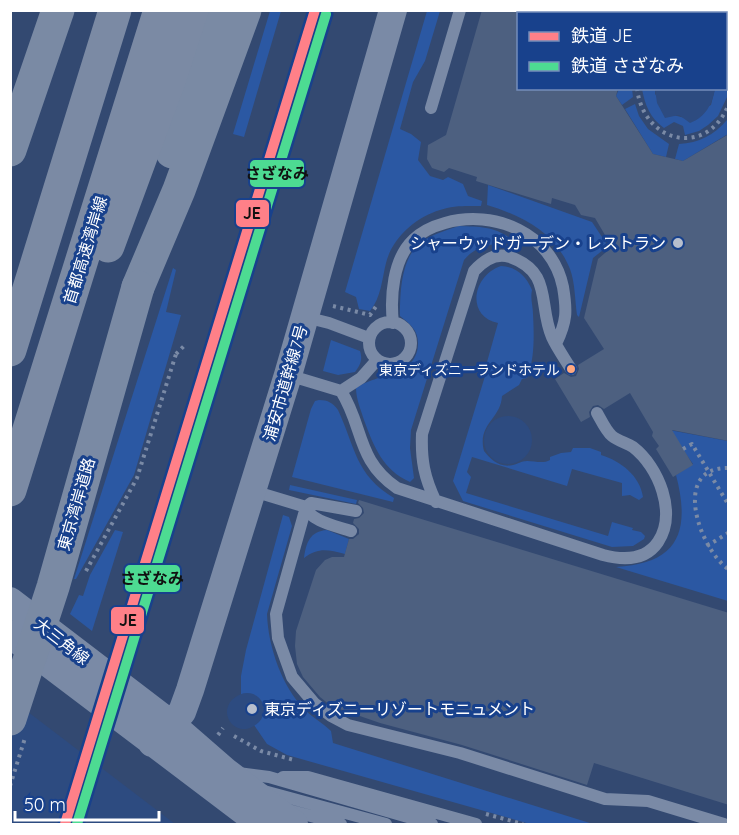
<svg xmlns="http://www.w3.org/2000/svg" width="739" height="835" viewBox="0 0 739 835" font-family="Quicksand,'Noto Sans JP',sans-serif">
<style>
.green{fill:#2b58a3}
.water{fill:#2d4b80}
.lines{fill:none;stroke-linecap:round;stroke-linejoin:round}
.river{stroke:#2d4b80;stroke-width:34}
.building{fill:#4d6080}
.path{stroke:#7a8aa6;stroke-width:4;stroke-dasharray:3 4.5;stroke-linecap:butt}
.service{stroke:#7a8aa6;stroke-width:12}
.tertiary{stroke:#7a8aa6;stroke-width:28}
.trunk{stroke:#7a8aa4;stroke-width:33}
.motorway{stroke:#7b8aa4;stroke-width:33}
.path-bridge{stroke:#7a8aa6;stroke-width:4;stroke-dasharray:3 4.5;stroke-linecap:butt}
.trunk-bridge{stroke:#7a8aa4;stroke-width:33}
.rail-1-casing{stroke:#18418c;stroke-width:15}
.rail-2-casing{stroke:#18418c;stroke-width:15}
.rail-1{stroke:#ff8088;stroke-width:10}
.rail-2{stroke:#4ddb92;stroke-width:10}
.poi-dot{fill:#b8bfcd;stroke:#18418c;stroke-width:2}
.bus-dot{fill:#ffa980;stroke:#18418c;stroke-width:2}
.labels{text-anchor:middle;stroke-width:6;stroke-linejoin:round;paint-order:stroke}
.bus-label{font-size:14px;fill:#fff;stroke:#18418c;text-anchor:end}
.poi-label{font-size:16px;fill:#fff;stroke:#18418c;text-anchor:end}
.street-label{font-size:16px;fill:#fff;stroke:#18418c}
.line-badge{stroke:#18418c;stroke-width:2}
.pale-badge-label{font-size:16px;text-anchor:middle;font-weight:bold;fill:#111}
</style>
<rect width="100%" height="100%" fill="#334971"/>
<path class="green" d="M270,11H281L244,137L233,134Z
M427,11H440L425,61L413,82L400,129L411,134L421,142L418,160L430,176L443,180L448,177L463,184L468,196L482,201L481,206C468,206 453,205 440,210C416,217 392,238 386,263C382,279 381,298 370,311L359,309L356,297L345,292Z
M652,11H728V95L718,116L708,125L699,131L685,135L683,126L674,122L664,128C650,118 645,105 642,89H655V94L673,115L685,118L711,105L715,89L726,88V14H652Z
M619,89H632L633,97L622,105L616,96Z
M635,104L639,116L648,129L669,144L666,157L653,154L625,109Z
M727,120L728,134L683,161L675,159L679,144C699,143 714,135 727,120Z
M488,185L592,222L608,246L593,258L579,317L577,315C575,301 575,282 570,269C555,232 523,216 487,205Z
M459,226C480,227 494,226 511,239C494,247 479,242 464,260L411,430L410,448L414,478L410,482C383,470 374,447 364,420C361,410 356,399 356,388C377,373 418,377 418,343C418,330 410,324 400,316C400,292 401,255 423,241C433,234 447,230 459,226Z
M501,266C517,267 526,276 532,290C530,298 533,306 533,314C534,334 535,359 527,378L522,379L519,385L502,396C501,419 477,424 484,451C491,460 500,468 513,465C518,464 521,461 527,461C535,461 543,464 550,460V457L561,453L571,452L573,448H590L601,452V455C621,461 640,476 643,497L639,500L630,495L622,496V483L572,469L567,486L472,457L467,472L471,477L466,493L608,536L612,522L633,528L632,530L641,532L645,536L644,539L633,546L612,547L463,501L453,481L489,363L487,362L498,323C465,316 473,275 501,266Z
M173,268L176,270L166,312L181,315L134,475L76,579H74Z
M331,340L360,351C363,360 360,365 355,372L338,375L323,371Z
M319,400C328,400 333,403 338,410C355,446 355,475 394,498L393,502L292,477L311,409L315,401Z
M669,430L728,441V601L616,567C678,564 691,532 676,475L693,464Z
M290,485L357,500L356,504L289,490Z
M283,515L289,517L292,526L267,614C268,646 282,687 305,710C313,718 323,723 331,731L333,743L593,824H530L287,755L267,744L254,725L241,694V676L246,650Z
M115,530L123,532L92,631L70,614L79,595L83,596L90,575Z
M327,530L349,539L345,554C328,550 319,547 304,558C306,543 310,531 327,530Z"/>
<path class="water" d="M655,89V88L715,89C712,104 706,117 690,123L679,115L665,118L657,103Z
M484 440a24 24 0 1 1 48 0a24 24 0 1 1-48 0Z
M11,699L175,824H11Z"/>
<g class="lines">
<path class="river" d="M244,712L247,710"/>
</g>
<path class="building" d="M482,10H519V88H618L616,96L653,154L683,161L729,134V441L672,430L693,465L673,477L656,449L659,446L652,436L653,432L630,393L604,409L598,405L593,406L589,412L590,417L581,422L555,379L564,373L571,377L576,376L579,369L578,365L604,349L584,318L598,259L612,247L595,218L581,215L575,205L552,198L551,204L476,181L477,177L449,168L444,172L432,168L427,159L428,145L446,135Z
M359,500L729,613V805L594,763L587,785L462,745L380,723L331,706L320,697L303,677L297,664L295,646L296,631L316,570L325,560L332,557H344L349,539H353L359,534V529L353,523L354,519L359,518L364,513L363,508L358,503Z"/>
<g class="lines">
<path class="path" d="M669,10V14
M707,10L708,14
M648,14V10
M683,14L696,12
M726,28H728
M726,38H728
M726,66L728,59
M637,88C643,143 706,158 728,106
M333,306L370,315L377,305
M176,354L184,346
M683,449L692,444L728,504
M728,468C671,467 699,548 728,569
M707,546L728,533
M218,735L223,728
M234,736L261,751L294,760
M486,814L523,824"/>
<path class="service" d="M431,108L460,10
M305,317L329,323L369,338
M369 343a21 21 0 1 1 42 0a21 21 0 1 1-42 0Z
M393,323C390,297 393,259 413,240C421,232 434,226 445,223C494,209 552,233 563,287C567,311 567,321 556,344
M288,375L341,391C364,427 356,460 397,488L603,555C622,560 645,561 658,542C677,513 659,467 633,447C627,443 618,441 612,436C606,431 601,420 597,413
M341,391L361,378L377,360
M253,491L306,507L311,503L356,511
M436,502C424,477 421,460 422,434L474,271C483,261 495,252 510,257C553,272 538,305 552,337C557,348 565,359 571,369
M306,507L276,614L278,638L292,677L314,703L331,716L348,725L460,753L605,799L648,801L724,824
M306,507C311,522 337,526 351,531
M238,773L269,777L432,824
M283,777H308L476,824
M264,791L386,824
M288,810L341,824"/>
<path class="tertiary" d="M10,601L171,724L225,771L294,824
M10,634L261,824
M152,743L182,712L190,690L288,375L393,10"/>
<path class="trunk" d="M10,150L58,10
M172,152L214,10
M138,287L179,190L245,10"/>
<path class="motorway" d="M108,246L170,78L192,10
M10,350L115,10
M10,490L160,10"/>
<path class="path-bridge" d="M86,571L137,478L176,354
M10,786L25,738"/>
<path class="trunk-bridge" d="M10,719L53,587L138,287"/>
<defs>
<path id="rail-1" d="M65,824L315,10"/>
<path id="rail-2" d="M77,824L326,14"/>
</defs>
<use href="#rail-1" class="rail-1-casing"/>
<use href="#rail-2" class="rail-2-casing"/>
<use href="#rail-1" class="rail-1"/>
<use href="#rail-2" class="rail-2"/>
</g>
<g class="poi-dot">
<circle cx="678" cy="243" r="6"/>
<circle cx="252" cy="709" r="6"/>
</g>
<circle class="bus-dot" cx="571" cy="369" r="5"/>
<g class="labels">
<g class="bus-label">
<text x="560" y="375">東京ディズニーランドホテル</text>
</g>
<g class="poi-label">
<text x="666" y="249">シャーウッドガーデン・レストラン</text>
<text x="264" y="715" text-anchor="start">東京ディズニーリゾートモニュメント</text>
</g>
<g class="street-label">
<text transform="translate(85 250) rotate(-73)" y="6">首都高速湾岸線</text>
<text transform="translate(285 383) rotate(-74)" y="6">浦安市道幹線7号</text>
<text transform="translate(76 504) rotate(-74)" y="6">東京湾岸道路</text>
<text transform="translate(62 641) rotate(38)" y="6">大三角線</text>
</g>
</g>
<g class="line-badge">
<rect x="249" y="159" width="56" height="29" rx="6" fill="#4ddb92"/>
<rect x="235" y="199" width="35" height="29" rx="6" fill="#ff8088"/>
<rect x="124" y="564" width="57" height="29" rx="6" fill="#4ddb92"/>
<rect x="110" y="606" width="35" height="29" rx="6" fill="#ff8088"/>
</g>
<g class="pale-badge-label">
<text x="277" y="179">さざなみ</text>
<text x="252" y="219">JE</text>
<text x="152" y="584">さざなみ</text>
<text x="128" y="626">JE</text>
</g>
<rect width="739" height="835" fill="none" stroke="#ffffff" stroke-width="24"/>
<rect x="517" y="12" width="210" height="78" fill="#18418c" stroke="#748dba" stroke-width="1.5"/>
<rect x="529" y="32" width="30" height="9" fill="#ff8088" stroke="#748dba" stroke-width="1.5"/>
<text x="571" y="42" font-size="18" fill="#ffffff">鉄道 JE</text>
<rect x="529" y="62" width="30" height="9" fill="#4ddb92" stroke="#748dba" stroke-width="1.5"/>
<text x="571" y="72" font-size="18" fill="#ffffff">鉄道 さざなみ</text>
<path d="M15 811v9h144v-9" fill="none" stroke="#ffffff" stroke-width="3"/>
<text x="24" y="811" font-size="18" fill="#ffffff" stroke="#18418c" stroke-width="4.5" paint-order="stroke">50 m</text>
</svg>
